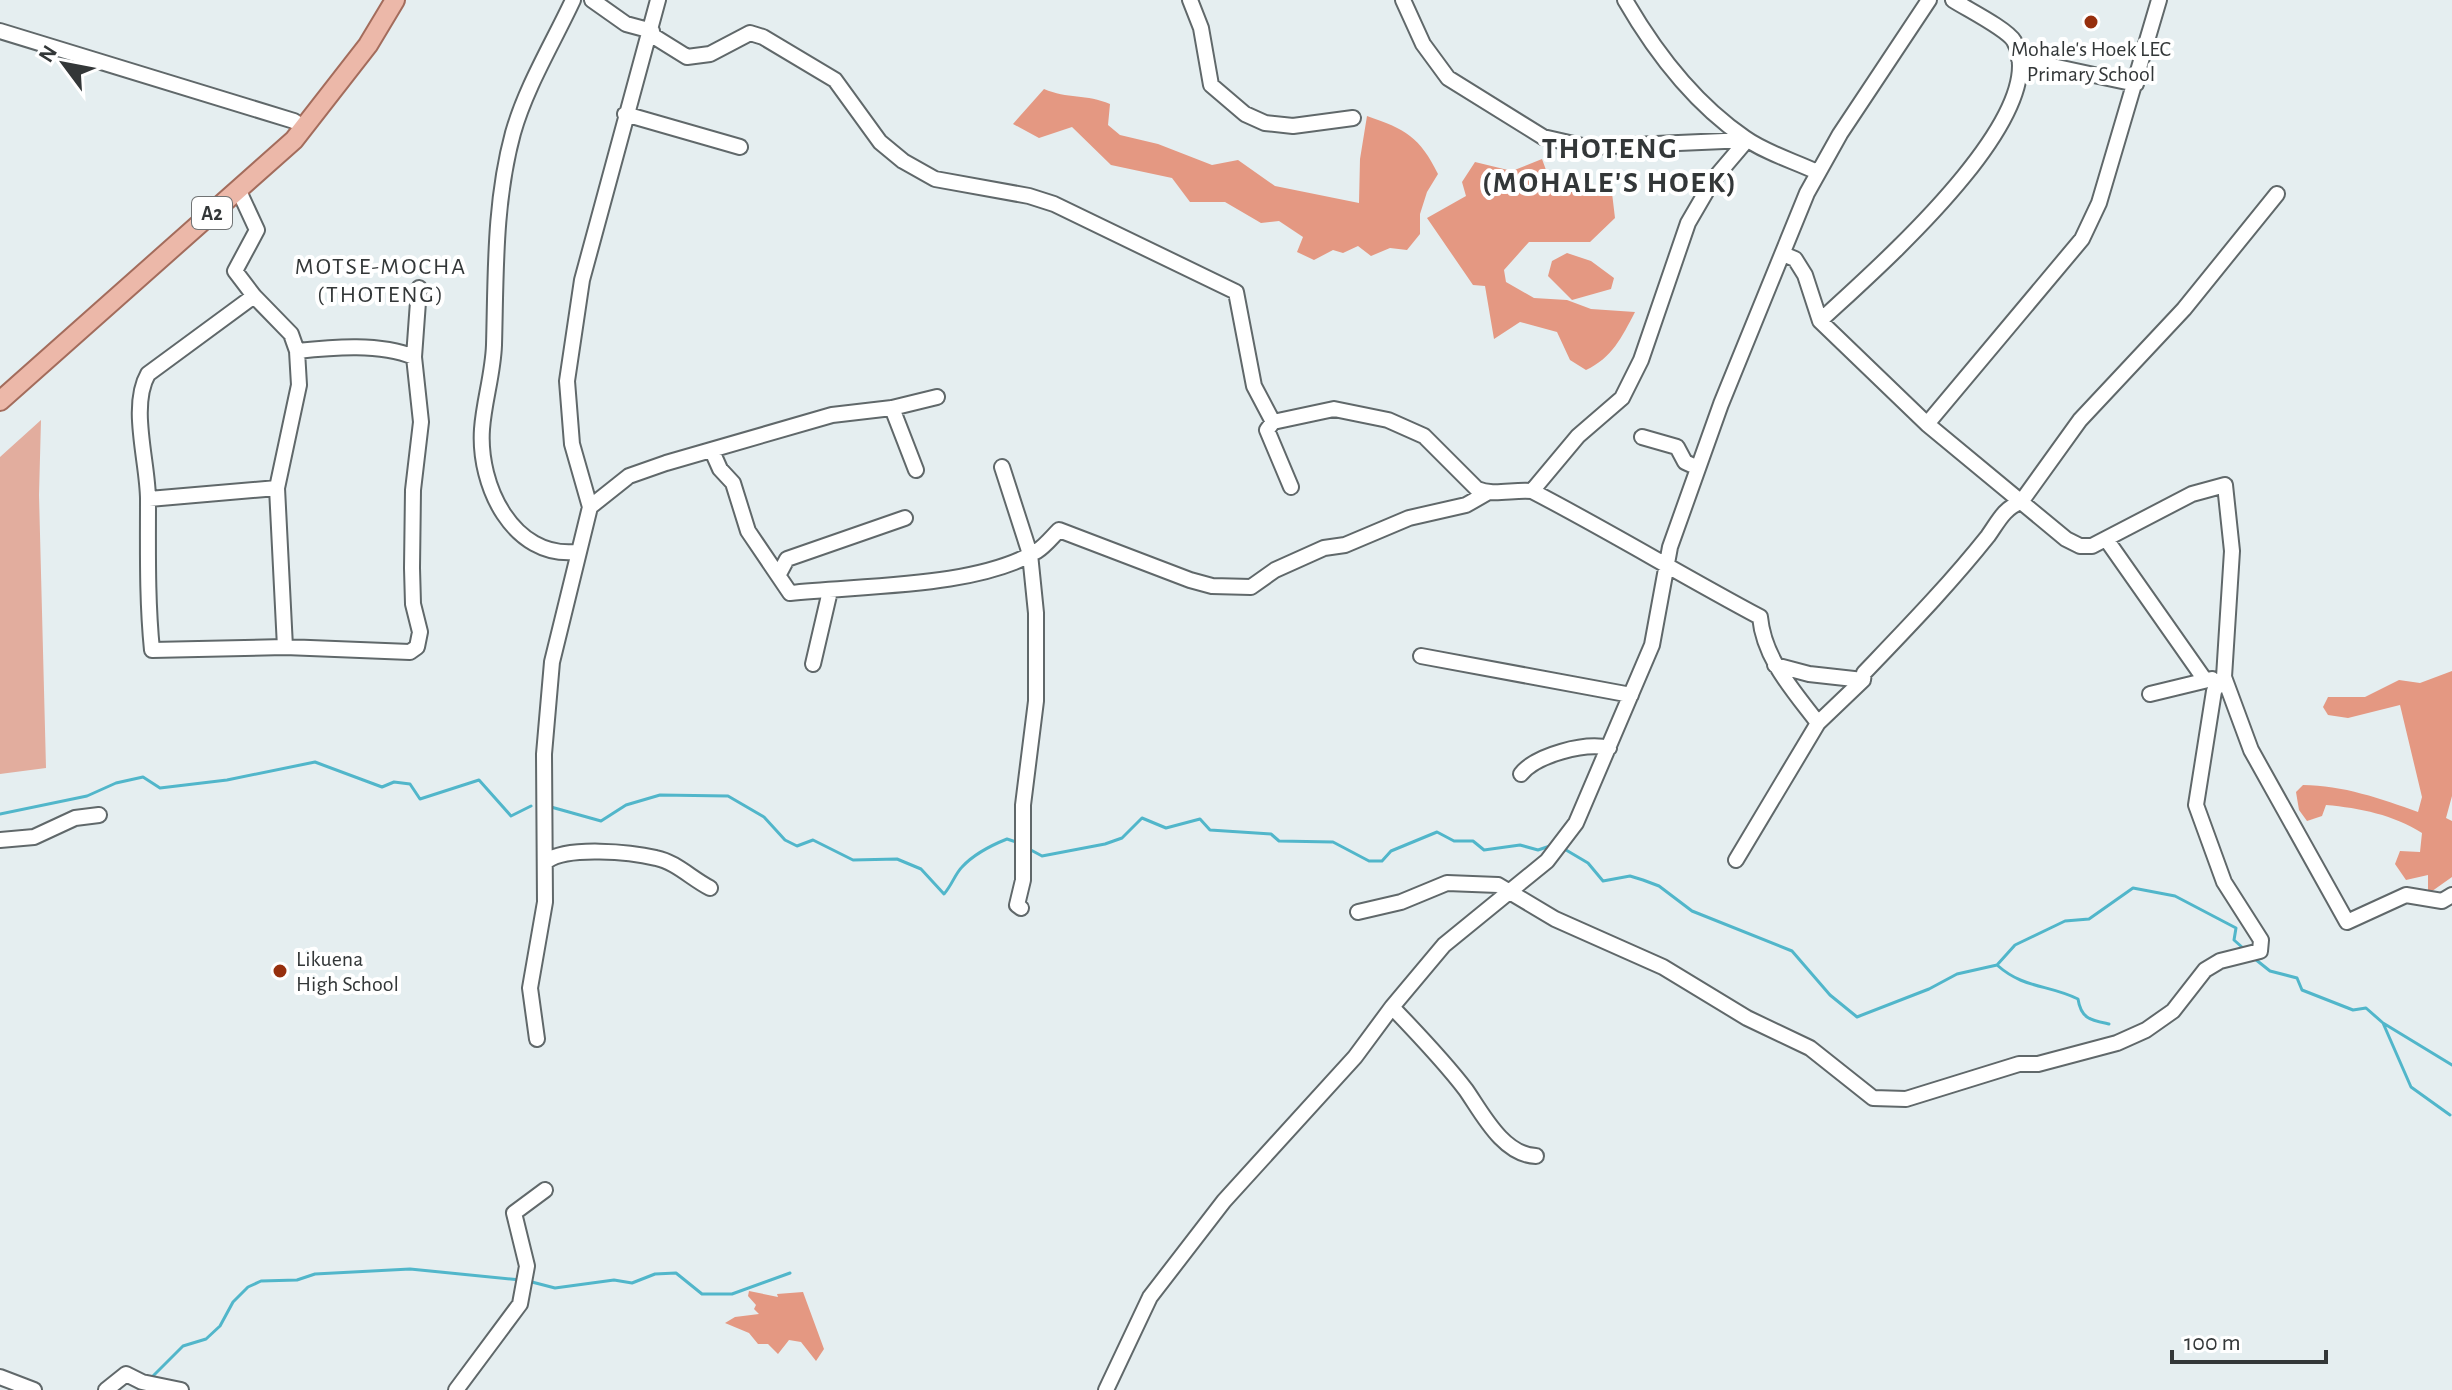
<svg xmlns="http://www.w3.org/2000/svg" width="2452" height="1390" viewBox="0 0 2452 1390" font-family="'Alegreya Sans',sans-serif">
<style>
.green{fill:#e2ad9e}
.forest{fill:#e49882}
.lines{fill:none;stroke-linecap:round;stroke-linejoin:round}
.stream{stroke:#51b6ca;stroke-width:3}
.minor-casing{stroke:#60686a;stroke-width:18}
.major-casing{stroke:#a36c5c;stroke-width:22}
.minor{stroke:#fff;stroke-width:14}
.major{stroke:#ecb8a9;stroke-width:18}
.poi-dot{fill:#962f0d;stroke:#fff;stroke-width:3}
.labels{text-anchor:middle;stroke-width:8;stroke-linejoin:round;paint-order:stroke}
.shield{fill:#fff;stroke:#707374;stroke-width:2}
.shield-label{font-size:20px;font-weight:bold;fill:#333738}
.poi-label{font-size:22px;fill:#333738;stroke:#fff}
.neighbourhood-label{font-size:24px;letter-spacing:2px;fill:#333738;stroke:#fff}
.district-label{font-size:30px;font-weight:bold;letter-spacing:2px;fill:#333738;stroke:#fff}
</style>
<rect width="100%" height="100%" fill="#e5eef0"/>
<path class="green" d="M41,420L39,495L46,768L0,774V457Z"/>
<path class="forest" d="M1044,89C1067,99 1087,94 1110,104L1108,125L1120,135L1158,144L1212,165L1238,160L1275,186L1359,203L1360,159L1367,116C1405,129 1420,137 1438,174L1427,192L1420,214V234L1407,250L1390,248L1371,256L1358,246L1343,253L1333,250L1314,260L1297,252L1303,237L1279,221L1261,223L1225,202H1190L1172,178L1111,165L1072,127L1039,138L1013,124Z
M1542,159L1550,181L1588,196L1612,193L1615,218L1590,242H1529L1504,270L1506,282L1534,298L1567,300L1591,309L1635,312C1622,337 1612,358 1586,370L1570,360L1557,332L1520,322L1494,339L1485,286L1473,285L1427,218L1466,196L1462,182L1475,162L1512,171Z
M1567,253L1591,261L1614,278L1611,289L1572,300L1548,276L1552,261Z
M2452,671V796L2446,818L2452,821V877L2428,894V875L2406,880L2395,864L2400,851L2420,852L2422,833C2394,815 2360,808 2326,805L2322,816L2307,821L2299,810L2296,792L2303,785C2342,785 2382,799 2418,812L2422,797L2400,705L2348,718L2328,715L2323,707L2328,697H2365L2399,680L2420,683Z
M749,1291L778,1297L777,1294L803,1292L824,1349L816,1361L801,1342L789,1340L778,1354L768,1344H758L749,1333L725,1323L735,1317L759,1314L754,1309L756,1305L748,1296Z"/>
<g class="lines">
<path class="stream" d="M551,807L601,821L626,805L660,795L728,796L764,817L785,840L797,846L813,840L853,860L897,859L921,869L944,894C952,885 955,874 962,867C973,855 992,845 1007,839L1019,843
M0,814L87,796L116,783L143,777L160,788L227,780L315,762L382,787L394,782L410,784L420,799L479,780L511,816L531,806
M1561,847L1588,863L1603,881L1630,876L1643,880L1659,886L1692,911L1792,951L1830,995L1857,1017L1929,989L1957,974L1997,965L2015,945L2065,921L2089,919L2133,888L2175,896L2236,928L2234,940L2243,948
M1029,849L1042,856L1105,844L1122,838L1142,818L1166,828L1200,819L1210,830L1271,834L1279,841L1333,842L1369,861H1382L1391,851L1437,832L1454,841H1473L1484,850L1520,845L1538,850L1550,846
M2255,959L2270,971L2297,978L2302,990L2353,1010L2366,1008L2383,1023L2411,1087L2450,1115
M1997,965C2024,989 2047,984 2078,999C2081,1019 2091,1020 2109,1024
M2383,1023L2452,1065
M528,1281L555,1288L614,1280L632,1283L655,1274L676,1273L702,1294H732L790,1273
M149,1380L183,1346L206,1339L220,1326L233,1302L248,1287L261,1281L297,1280L315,1274L410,1269L521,1280"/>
<defs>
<path id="minor" d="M573,0C553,43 526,87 513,133C494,203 496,274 494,345C493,374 484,401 482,429C478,486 513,558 576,552
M592,0L626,24L652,31
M1190,0L1201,28L1211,85L1245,114L1265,123L1293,126L1353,118
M1403,0L1423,44L1448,78L1543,137L1587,147L1747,140
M1625,0C1655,52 1694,103 1745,138C1766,153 1794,161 1817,172
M2159,0L2099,203L2082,239L1927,424L2066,539L2080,546H2092L2192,494L2225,485L2232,551L2224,677L2251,750L2347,922L2406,895L2442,901L2452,895
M0,31L294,121L304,128
M650,34L687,57L710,54L750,33L763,37L835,80L880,142L903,161L935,179L1029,196L1054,204L1236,292L1254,386L1273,422
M2019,59L2136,84
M625,114L740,147
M238,189L257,230L235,271L254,296L148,374C129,407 149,466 148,502C148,552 147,600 152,650L285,647L410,652L417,647L420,632L413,604L412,568L413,490L421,422L414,357L419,288
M1783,254L1795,259L1805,275L1820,321L1927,424
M254,296L291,334L297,351L299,385L277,488L285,647
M1820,321C1870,274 2055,116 2014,41C2007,29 1967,9 1953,0
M297,351C334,347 380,343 414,357
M892,408L916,470
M1273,422L1334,409L1388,420L1424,436L1477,489C1493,496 1514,489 1532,491C1609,531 1683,576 1760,617C1764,659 1793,690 1818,723
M1273,422L1267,430L1291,487
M1642,437L1677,447L1685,462L1698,468
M712,451L720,469L733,483L748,531L790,593C861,585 976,588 1037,551C1045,546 1052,537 1059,530L1190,580L1212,586L1251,587L1275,570L1324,548L1345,545L1409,518L1466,505L1487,493
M1002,467L1030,554L1036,613V701L1023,805V880L1017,905L1021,908
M1532,491L1578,436L1622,398L1641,360L1688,223L1713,180L1747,140
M149,499L277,488
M590,507L629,476L666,463L832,415L892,408L937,397
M2106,539L2205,680
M779,574L787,559L905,518
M1421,656L1631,695
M813,664L830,591
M1775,665L1809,674L1863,680L1864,673C1907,628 1949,585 1988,536C1998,522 2004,508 2021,502L2080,420L2184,309L2277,194
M2150,694L2212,679
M1521,774C1536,755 1585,742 1609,748
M0,840L34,837L75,818L99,815
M1736,860L1818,723L1863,680
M547,861C567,846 631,852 656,858C676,862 692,879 710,888
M1358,912L1401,902L1447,883L1498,885L1555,919L1663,967L1747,1018L1810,1048L1873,1098L1906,1099L2019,1064H2038L2117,1043L2146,1030L2173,1011L2205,970L2220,961L2260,951L2261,940L2224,882L2196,805L2214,691L2224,677
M1392,1007C1417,1033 1444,1061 1466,1090C1482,1113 1503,1155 1536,1156
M537,1039L530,988L545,902L544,754L552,662L590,507L572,444L567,381L582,280L658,0
M0,1377L34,1390
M106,1390L126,1374L142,1382L181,1390
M456,1390L520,1304L527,1266L514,1213L545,1190
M1106,1390L1150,1297L1224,1201L1355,1057L1392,1007L1444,945L1547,861L1576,823L1652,645L1670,547L1721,404L1807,193L1840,134L1929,0"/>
<path id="major" d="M0,401L294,140L368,45L395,0"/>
</defs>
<use href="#minor" class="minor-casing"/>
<use href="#major" class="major-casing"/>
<use href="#minor" class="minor"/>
<use href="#major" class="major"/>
</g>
<g class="poi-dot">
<circle cx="2091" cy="22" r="8"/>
<circle cx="280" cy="971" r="8"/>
</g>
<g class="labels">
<rect class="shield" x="192" y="197" width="40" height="32" rx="6"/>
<g class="shield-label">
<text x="212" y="220">A2</text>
</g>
<g class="poi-label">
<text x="2091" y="56">Mohale's Hoek LEC<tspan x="2091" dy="25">Primary School</tspan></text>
<text x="296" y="966" text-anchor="start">Likuena<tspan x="296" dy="25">High School</tspan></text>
</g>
<g class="neighbourhood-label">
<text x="381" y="274">MOTSE-MOCHA<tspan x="381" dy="28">(THOTENG)</tspan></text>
</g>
<g class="district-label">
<text x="1610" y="158">THOTENG<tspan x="1610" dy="34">(MOHALE'S HOEK)</tspan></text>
</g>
</g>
<g transform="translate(64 64) rotate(302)" stroke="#ffffff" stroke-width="6" paint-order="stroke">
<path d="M0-6L14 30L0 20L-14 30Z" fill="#333738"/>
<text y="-12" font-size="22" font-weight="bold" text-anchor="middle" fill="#333738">N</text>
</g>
<path d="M2172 1350v12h154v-12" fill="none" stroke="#333738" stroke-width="4"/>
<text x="2184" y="1350" font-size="24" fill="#333738" stroke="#ffffff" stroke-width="6" paint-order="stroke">100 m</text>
</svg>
